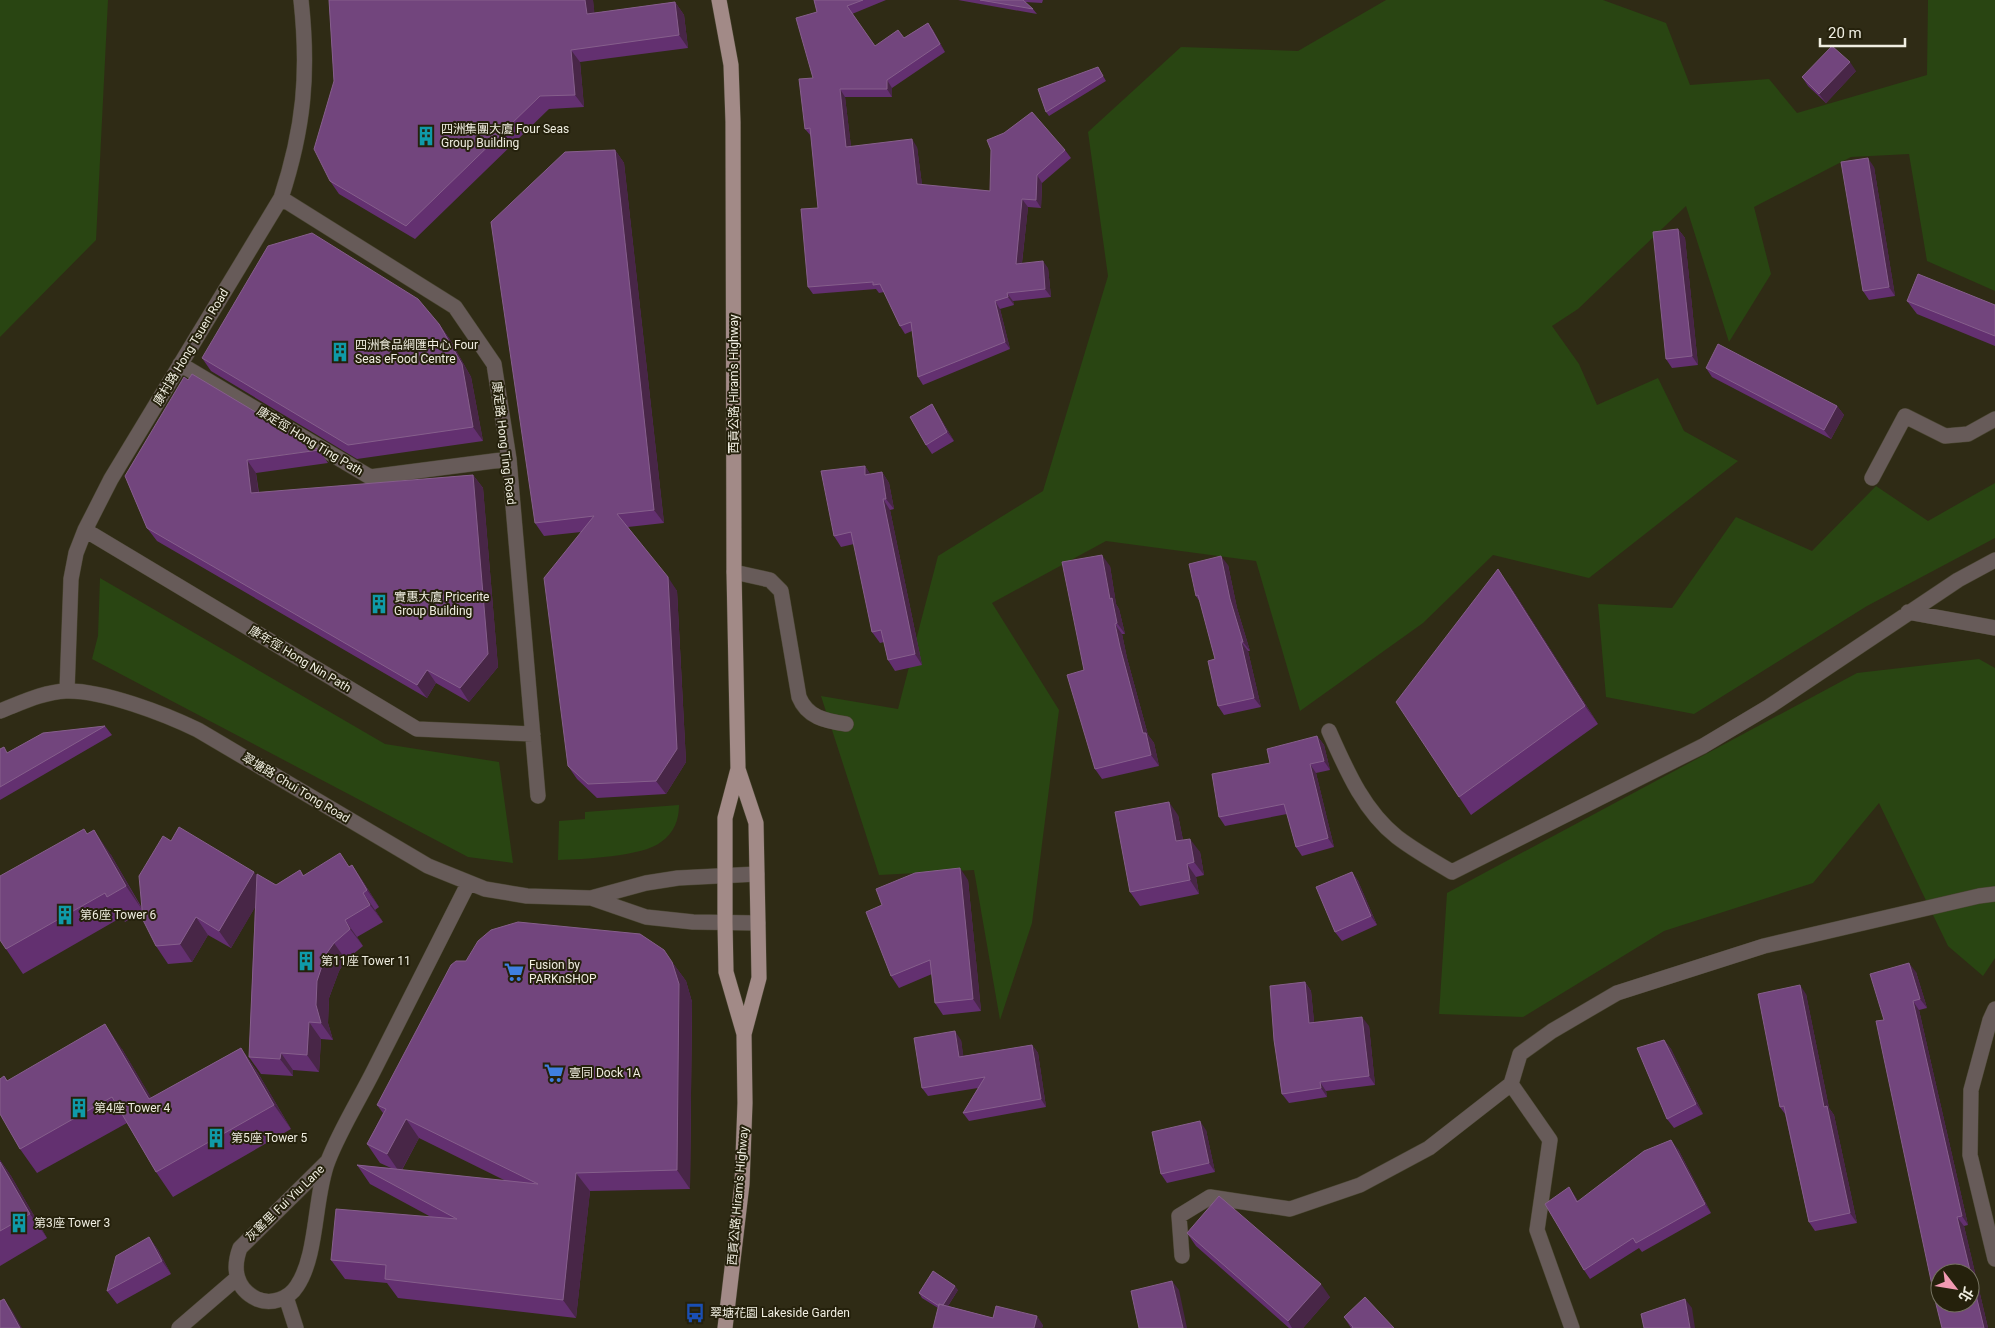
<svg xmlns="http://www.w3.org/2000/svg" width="1995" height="1328" viewBox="0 0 1995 1328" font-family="Roboto,'Noto Sans TC',sans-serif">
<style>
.green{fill:#294512}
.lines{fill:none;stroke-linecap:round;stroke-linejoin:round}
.minor-casing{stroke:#4a4632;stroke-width:16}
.major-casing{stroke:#4a4632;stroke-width:16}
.minor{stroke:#675b59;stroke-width:15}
.major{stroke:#a28a87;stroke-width:15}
.wall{fill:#633070;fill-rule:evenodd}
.shaded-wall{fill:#482647}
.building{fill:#72457d;stroke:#865f8c;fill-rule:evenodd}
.labels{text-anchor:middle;stroke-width:4;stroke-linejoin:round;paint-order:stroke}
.poi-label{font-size:12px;fill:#f0eee1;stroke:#25210c;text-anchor:start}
.street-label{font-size:12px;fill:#f0eee1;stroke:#25210c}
</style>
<rect width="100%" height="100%" fill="#2f2b15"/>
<path class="green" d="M0,0H108L96,240L0,337Z
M1386,0H1603L1666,23L1690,85L1769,79L1797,113L1927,75L1928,0H1995V291L1927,261L1909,154L1851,157L1754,207L1771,274L1729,342L1686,206L1578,309L1552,326L1579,364L1597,405L1658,378L1684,431L1738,461L1589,578L1493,555L1423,623L1300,711L1256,561L1106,541L992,603L1059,710L1032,923L1000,1020L974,870L879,875L821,696L898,709L938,556L1043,491L1108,276L1088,132L1181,47L1298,51Z
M1995,483V538L1867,606L1694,714L1606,697L1598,604L1672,608L1736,517L1812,551L1876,486L1928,521Z
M100,578L385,744L499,762L513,863L468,857L92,659L98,636Z
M1979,659L1995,668V958L1983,976L1948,946L1879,803L1813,883L1664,931L1523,1017L1439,1014L1447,893L1857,673Z
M679,805C679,820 674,833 661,842C642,857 582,859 558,860L559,821L585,819V812Z"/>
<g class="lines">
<defs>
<path id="minor" d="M281,198L455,307L494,364L509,459L538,796
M180,364L370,477L509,459
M1872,478L1905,416L1945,436L1968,434L1995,419
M85,530L417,729L533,734
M734,572L770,580L781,591L799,697C807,717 825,721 846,724
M1908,612L1995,628
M67,691L71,579L76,553L85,530L111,479L281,198C304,128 309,73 301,0
M0,711C21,703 43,692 66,691C103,690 165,714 198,730L428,866L485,889L527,896L591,898L646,883L678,878L757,874
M1329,731C1346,769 1363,810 1397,837C1414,850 1433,861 1452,872L1703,746L1770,706L1958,580L1995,560
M591,898L646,917L693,922L758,923
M1995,1009L1990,1020L1971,1090L1970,1155L1995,1259
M327,1162L240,1248C232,1269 236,1289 257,1299C271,1305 289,1299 297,1286C318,1255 314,1196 328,1161C340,1130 359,1100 374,1070C405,1008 437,946 468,884
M1182,1256L1179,1216L1210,1197L1290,1209L1360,1185L1429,1148L1511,1084
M286,1297L296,1328
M179,1328L237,1278
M1572,1328L1537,1230L1550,1140L1511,1084L1520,1054L1552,1031L1617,993L1764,946L1979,896L1995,894"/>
<path id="major" d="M719,0L731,65L733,122L734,572L738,769L725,818V923L726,972L744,1034L745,1103L742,1184L725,1328
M738,769L756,823L758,923L759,978L744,1034"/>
</defs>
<use href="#minor" class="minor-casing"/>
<use href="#major" class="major-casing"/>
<use href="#minor" class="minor"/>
<use href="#major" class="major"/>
</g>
<path class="wall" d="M329,0H593L594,13L675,2L684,15L688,48L580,62L584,107L549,109L415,239L339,194L330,181L334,81Z
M814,0H886L852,14L875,46L904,38L928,23L933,30L945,52L892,88V97H845L851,147H917L922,185L990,191L1065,150L1071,158L1042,183L1041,208L1028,207L1022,263L1048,268L1051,297L1013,301L1014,305L1000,309L1010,349L923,385L918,377L912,331L905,334L900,326L884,292L879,293L876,289L813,294L808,287L818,208L811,136L805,129L813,78L817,12Z
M958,0H1043L1042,3L1025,2L1033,9L1037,14Z
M1098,67L1106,81L1049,116L1046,112Z
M1856,71L1826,103L1808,86L1802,77Z
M615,150L624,163L664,523L628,527L677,591L686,762L666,794L597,798L577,779L568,766L581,532L544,536L535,523Z
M1874,167L1895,296L1869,300L1863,291Z
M1678,229L1685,238L1698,365L1672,368L1666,359Z
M1907,301L1995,305V346L1917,314Z
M439,324L449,338L471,377L483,441L357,459L211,371L202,358Z
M1706,368L1837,406L1844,415L1831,439L1712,377Z
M932,404L938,414L954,441L932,454L926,445Z
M319,450L328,463L256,473L259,493L473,475L483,488L498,667L469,702L436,683L427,698L157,541L147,528L125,476Z
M865,466L870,474L882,472L889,483L894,509L890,510L922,665L895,671L888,660L884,642L880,643L872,632L854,544L841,547L834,536Z
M1228,565L1237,608L1250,651H1248L1261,707L1224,715L1218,706L1215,659L1200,602L1196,596Z
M1110,566L1116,604L1119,609L1125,634H1122L1127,658L1148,735L1154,743L1159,766L1102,779L1095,769L1084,670Z
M1510,586L1598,724L1471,815L1459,797Z
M105,726L112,735L0,800V749L7,753Z
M1317,736L1324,745L1330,770L1316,773L1334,847L1302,856L1296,847L1287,814L1225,826L1219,817L1270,763Z
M1178,815L1183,840L1200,852L1204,875L1196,877L1199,894L1140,906L1130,892Z
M87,834L111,855L142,908L171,841L257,876L276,885L300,870L304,876L350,866L352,865L364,883L379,907L375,910L383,922L357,937L363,946L346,960L339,971L329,998L328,1023L333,1040L321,1039L319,1072L293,1070V1076L261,1074L249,1057L255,907L231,948L208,935L192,962L168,964L156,946L142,911L125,922L122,917L23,974L6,949Z
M1352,872L1358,881L1377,925L1342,941L1335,932Z
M968,880L981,1011L943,1015L935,1003L932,974L899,988L891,976Z
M672,962L686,981L692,1002L690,1189L590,1191L576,1318L398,1298L387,1283L345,1279L331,1260L431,1217L370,1184L357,1165L391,1168L380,1163L367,1144L383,1113L377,1105ZM419,1138L506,1181L402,1170Z
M1916,972L1927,1008L1919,1010L1968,1225L1964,1226L1988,1328H1942L1884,1020Z
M1305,982L1311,991L1314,1022L1369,1026L1375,1085L1326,1091L1327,1097L1289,1103L1282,1094Z
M1806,994L1829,1108L1834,1115L1857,1223L1815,1231L1809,1222L1785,1114L1780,1107Z
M961,1040L963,1056L1032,1045L1038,1053L1046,1107L969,1121L963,1113L978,1088L928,1096L922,1088Z
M1664,1040L1671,1049L1703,1114L1674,1128L1667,1119Z
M241,1048L258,1073L291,1129L173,1197L156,1172L127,1123L37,1173L20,1149L4,1076L8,1081L122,1049L151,1098Z
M1206,1130L1215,1172L1167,1183L1161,1174Z
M1678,1149L1711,1213L1642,1252L1639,1248L1590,1279L1584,1270L1569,1187L1578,1201Z
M0,1160L11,1176L47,1238L0,1266Z
M1187,1233L1330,1297L1303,1328H1289L1196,1246Z
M149,1237L158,1250L171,1274L117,1304L107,1291Z
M958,1290L948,1306L993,1318L1043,1325L1042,1328L938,1308L922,1298L919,1293Z
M1344,1317L1394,1328H1351Z"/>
<path class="shaded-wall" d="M585,0H593L596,26L587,14Z
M675,2L684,15L688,48L679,35Z
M928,23L933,30L945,52L940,44Z
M571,50L580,62L584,107L575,95Z
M1850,62L1856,71L1826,103L1819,94Z
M887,80L892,88V97L887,89Z
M840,89L845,97L852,155L846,147Z
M912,139L917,147L923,192L917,184Z
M615,150L624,163L664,523L654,510Z
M1868,158L1874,167L1895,296L1889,287Z
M1037,175L1042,183L1041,208L1036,200Z
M1022,199L1028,207L1021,271L1016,264Z
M1678,229L1685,238L1698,365L1692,356Z
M1043,261L1048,268L1051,297L1045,289Z
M1007,293L1013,301L1014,305L1008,297Z
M995,301L1000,309L1010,349L1005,342Z
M439,324L449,338L471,377L483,441L473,427Z
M932,404L938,414L954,441L947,432Z
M1837,406L1844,415L1831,439L1824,430Z
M247,460L256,473L260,507L251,493Z
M865,466L872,477L865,475Z
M882,472L889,483L894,509L886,499Z
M473,475L483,488L498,667L469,702L460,688Z
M883,499L890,510L922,665L915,654Z
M1102,555L1110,566L1116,604L1119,609L1125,634L1117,623L1110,599Z
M1221,556L1228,565L1237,608L1250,651L1243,642L1230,599Z
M1498,569L1510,586L1598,724L1585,706Z
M668,577L677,591L686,762L666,794L656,781Z
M1115,624L1122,634L1127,658L1148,735L1154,743L1159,766L1151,755L1143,733L1120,647Z
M1241,642L1248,651L1261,707L1254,698Z
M427,670L436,683L427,698L417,685Z
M1317,736L1324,745L1330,770L1324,761Z
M1310,764L1316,773L1334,847L1328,838Z
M1169,802L1178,815L1186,855L1176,841Z
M94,830L111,855L143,911L126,886Z
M1190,839L1200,852L1204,875L1194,862Z
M1187,864L1196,877L1199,894L1190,880Z
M352,865L364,883L379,907L367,890Z
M960,868L968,880L981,1011L973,999Z
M254,872L266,889L231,948L219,931Z
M1352,872L1358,881L1377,925L1371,916Z
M363,893L375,910L383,922L370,905Z
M196,917L208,935L192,962L180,944Z
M345,920L357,937L363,946L350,929Z
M334,943L346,960L339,971L329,998L328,1023L333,1040L321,1023L316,1005L317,981L326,954Z
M672,962L686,981L692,1002L690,1189L677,1170Z
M1909,963L1916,972L1927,1008L1920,999Z
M1305,982L1311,991L1315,1032L1309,1023Z
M1800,985L1806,994L1829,1108L1834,1115L1857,1223L1850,1213L1824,1107Z
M1913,1001L1919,1010L1968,1225L1962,1216Z
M1362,1017L1369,1026L1375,1085L1369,1076Z
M309,1022L321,1039L319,1072L307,1055Z
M105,1024L122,1049L167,1124L149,1099Z
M955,1031L961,1040L965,1066L959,1057Z
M1664,1040L1671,1049L1703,1114L1696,1104Z
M1032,1045L1038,1053L1046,1107L1041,1099Z
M241,1048L258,1073L291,1129L274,1105Z
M281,1053L293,1070V1076L280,1059Z
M1320,1082L1326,1091L1327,1097L1321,1088Z
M406,1119L419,1138L400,1173L387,1154Z
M1200,1121L1206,1130L1215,1172L1209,1163Z
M1671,1140L1678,1149L1711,1213L1705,1204Z
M0,1160L11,1176L47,1238L30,1214L0,1162Z
M576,1173L590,1191L576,1318L563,1300Z
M1569,1187L1575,1196L1583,1211L1577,1202Z
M1957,1217L1964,1226L1988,1328H1984Z
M149,1237L158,1250L171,1274L162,1261Z
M1172,1281L1179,1290L1187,1328H1183Z
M1321,1284L1330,1297L1303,1328H1292L1288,1321Z
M955,1286L958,1290L944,1312L941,1308Z
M4,1299L13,1312L22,1328H20Z
M1685,1299L1692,1308L1695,1328H1690Z
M1037,1316L1043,1325L1042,1328H1034Z"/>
<path class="building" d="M329,0H585L587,14L675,2L679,35L571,50L575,95L540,96L406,226L330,181L314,149L334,81Z
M814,0H863L847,6L875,46L898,30L904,38L928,23L940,44L887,80V89H840L846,147L912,139L917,184L990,191L991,150L987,140L1004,133L1032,112L1065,150L1037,175L1036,200L1022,199L1016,264L1043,261L1045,289L1007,293L1008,297L995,301L1005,342L918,377L911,322L900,326L880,284L873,285V282L808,287L801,209L818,208L810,128L805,129L799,79L813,78L796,18L817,12Z
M980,0H1023L1033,9Z
M1832,46L1850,62L1819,94L1802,77Z
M1098,67L1103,76L1046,112L1038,89Z
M615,150L654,510L617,514L668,577L677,749L656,781L588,784L568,766L544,578L594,516L535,523L491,222L565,152Z
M1868,158L1889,287L1863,291L1841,162Z
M1678,229L1692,356L1666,359L1653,232Z
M312,233L418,299L439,324L462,364L473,427L348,445L202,358L268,246Z
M1918,274L1995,305V336L1907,301Z
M1718,344L1837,406L1824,430L1706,368Z
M192,374L319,450L247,460L251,493L473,475L488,654L460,688L427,670L417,685L147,528L125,476L184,377L188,380Z
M932,404L947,432L926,445L910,417Z
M865,466V475L882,472L886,499H883L915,654L888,660L881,630L872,632L851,532L834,536L821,471Z
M1102,555L1110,599L1112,598L1117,623L1115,624L1120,647L1143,733H1146L1151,755L1095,769L1067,675L1084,670L1062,562Z
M1221,556L1230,599L1243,642H1241L1254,698L1218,706L1208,661L1215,659L1198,595L1196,596L1189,564Z
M1498,569L1585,706L1459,797L1396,702Z
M105,726L0,787V749L4,747L7,753L43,733Z
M1317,736L1324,761L1310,764L1328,838L1296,847L1284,804L1219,817L1212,774L1270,763L1267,749Z
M1169,802L1176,841L1190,839L1194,862L1187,864L1190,880L1130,892L1115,812Z
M179,827L254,872L219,931L196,917L180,944L156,946L143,920L139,876L163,836L171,841Z
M84,829L87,834L94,830L126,886L107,897L105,893L6,949L0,940V876Z
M340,853L349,867L352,865L367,890L363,893L370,905L345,920L350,929L334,943L326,954L317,981L316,1005L321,1023L309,1022L307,1055L281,1053L280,1059L249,1057L257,874L276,885L300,870L303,876Z
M960,868L973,999L935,1003L930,960L891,976L866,912L882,905L876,889L915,873Z
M1352,872L1371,916L1335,932L1316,887Z
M518,922L640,934L664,950L672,962L679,984L677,1170L576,1173L563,1300L385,1279L386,1265L331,1260L336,1209L457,1219L357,1165L538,1184L406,1119L387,1154L367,1144L386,1109L377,1105L451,965L456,961H466L478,941L491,930Z
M1909,963L1920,999L1913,1001L1962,1216L1957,1217L1984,1328H1942L1936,1304L1876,1021L1884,1020L1870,974ZM1940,1273H1970V1303H1940Z
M1305,982L1309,1023L1362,1017L1369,1076L1320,1082L1321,1088L1282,1094L1274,1040L1270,986Z
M1800,985L1824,1107L1827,1106L1850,1213L1809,1222L1784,1106L1780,1107L1758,994Z
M105,1024L149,1099L241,1048L274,1105L156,1172L112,1097L20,1149L0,1114V1079L4,1076L7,1081Z
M955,1031L959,1057L1032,1045L1041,1099L963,1113L985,1077L922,1088L914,1038Z
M1664,1040L1696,1104L1667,1119L1637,1048Z
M1200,1121L1209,1163L1161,1174L1152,1132Z
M1671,1140L1705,1204L1636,1243L1633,1238L1584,1270L1545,1204L1569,1187L1577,1202L1644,1151Z
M0,1162L30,1214L0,1231Z
M1219,1196L1321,1284L1288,1321L1187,1233Z
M149,1237L162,1261L107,1291L116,1256Z
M933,1271L955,1286L943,1305L939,1304V1306L919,1293Z
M1172,1281L1183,1328H1139L1131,1291Z
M1365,1297L1394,1328H1352L1353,1327L1344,1317Z
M4,1299L20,1328H0V1301Z
M1685,1299L1690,1328H1644L1641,1314Z
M939,1304L993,1318L996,1306L1037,1316L1034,1328H933Z"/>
<defs>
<symbol id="building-bare" viewBox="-9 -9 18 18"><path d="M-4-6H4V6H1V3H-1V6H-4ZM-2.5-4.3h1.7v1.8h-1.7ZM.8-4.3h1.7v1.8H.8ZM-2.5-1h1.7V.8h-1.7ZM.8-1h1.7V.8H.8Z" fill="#0f9aa8" stroke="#25210c" stroke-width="2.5" paint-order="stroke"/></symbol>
<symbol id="supermarket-bare" viewBox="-9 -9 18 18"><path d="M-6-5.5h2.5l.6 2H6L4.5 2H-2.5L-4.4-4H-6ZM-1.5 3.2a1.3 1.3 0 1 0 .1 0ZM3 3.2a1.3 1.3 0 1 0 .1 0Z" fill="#3f7fe0" stroke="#25210c" stroke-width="2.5" paint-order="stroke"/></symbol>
<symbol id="bus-bare" viewBox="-9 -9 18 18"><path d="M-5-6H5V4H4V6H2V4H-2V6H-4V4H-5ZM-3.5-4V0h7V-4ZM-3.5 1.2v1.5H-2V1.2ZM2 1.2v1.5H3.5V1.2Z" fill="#1a4fb4" stroke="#25210c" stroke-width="2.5" paint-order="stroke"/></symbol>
</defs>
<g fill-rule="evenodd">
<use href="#building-bare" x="412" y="122" width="28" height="28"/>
<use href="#building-bare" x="326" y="338" width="28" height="28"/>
<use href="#building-bare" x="365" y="590" width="28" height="28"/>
<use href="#building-bare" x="51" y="901" width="28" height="28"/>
<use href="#building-bare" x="292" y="947" width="28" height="28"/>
<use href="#supermarket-bare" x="500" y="958" width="28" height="28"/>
<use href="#supermarket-bare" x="540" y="1059" width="28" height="28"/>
<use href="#building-bare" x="65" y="1094" width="28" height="28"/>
<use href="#building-bare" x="202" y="1124" width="28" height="28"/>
<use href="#building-bare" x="5" y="1209" width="28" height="28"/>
<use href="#bus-bare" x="681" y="1299" width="28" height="28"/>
</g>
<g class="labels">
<g class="poi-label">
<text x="441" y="133">四洲集團大廈 Four Seas<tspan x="441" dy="14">Group Building</tspan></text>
<text x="355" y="349">四洲食品網匯中心 Four<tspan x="355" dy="14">Seas eFood Centre</tspan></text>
<text x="394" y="601">實惠大廈 Pricerite<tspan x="394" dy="14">Group Building</tspan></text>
<text x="80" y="919">第6座 Tower 6</text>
<text x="321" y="965">第11座 Tower 11</text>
<text x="529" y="969">Fusion by<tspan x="529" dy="14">PARKnSHOP</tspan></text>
<text x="569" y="1077">壹同 Dock 1A</text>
<text x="94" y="1112">第4座 Tower 4</text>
<text x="231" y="1142">第5座 Tower 5</text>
<text x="34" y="1227">第3座 Tower 3</text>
<text x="710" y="1317">翠塘花園 Lakeside Garden</text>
</g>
<g class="street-label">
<text transform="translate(191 347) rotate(-59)" y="4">康村路 Hong Tsuen Road</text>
<text transform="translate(734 384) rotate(-90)" y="4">西貢公路 Hiram's Highway</text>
<text transform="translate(310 441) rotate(31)" y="4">康定徑 Hong Ting Path</text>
<text transform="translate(504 443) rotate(83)" y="4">康定路 Hong Ting Road</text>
<text transform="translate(300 659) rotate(31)" y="4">康年徑 Hong Nin Path</text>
<text transform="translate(296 788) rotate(31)" y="4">翠塘路 Chui Tong Road</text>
<text transform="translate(738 1196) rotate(-85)" y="4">西貢公路 Hiram's Highway</text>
<text transform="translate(285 1203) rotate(-44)" y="4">灰窰里 Fui Yiu Lane</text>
</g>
</g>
<g transform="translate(1955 1288) rotate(121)"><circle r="24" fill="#25210c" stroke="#767361"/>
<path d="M0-4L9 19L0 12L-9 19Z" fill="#f19ab2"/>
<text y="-8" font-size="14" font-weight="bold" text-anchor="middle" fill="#f0eee1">北</text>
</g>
<path d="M1820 38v8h85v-8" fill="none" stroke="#f0eee1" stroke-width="2.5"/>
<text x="1828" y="38" font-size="15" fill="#f0eee1" stroke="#25210c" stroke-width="4" paint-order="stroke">20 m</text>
</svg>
